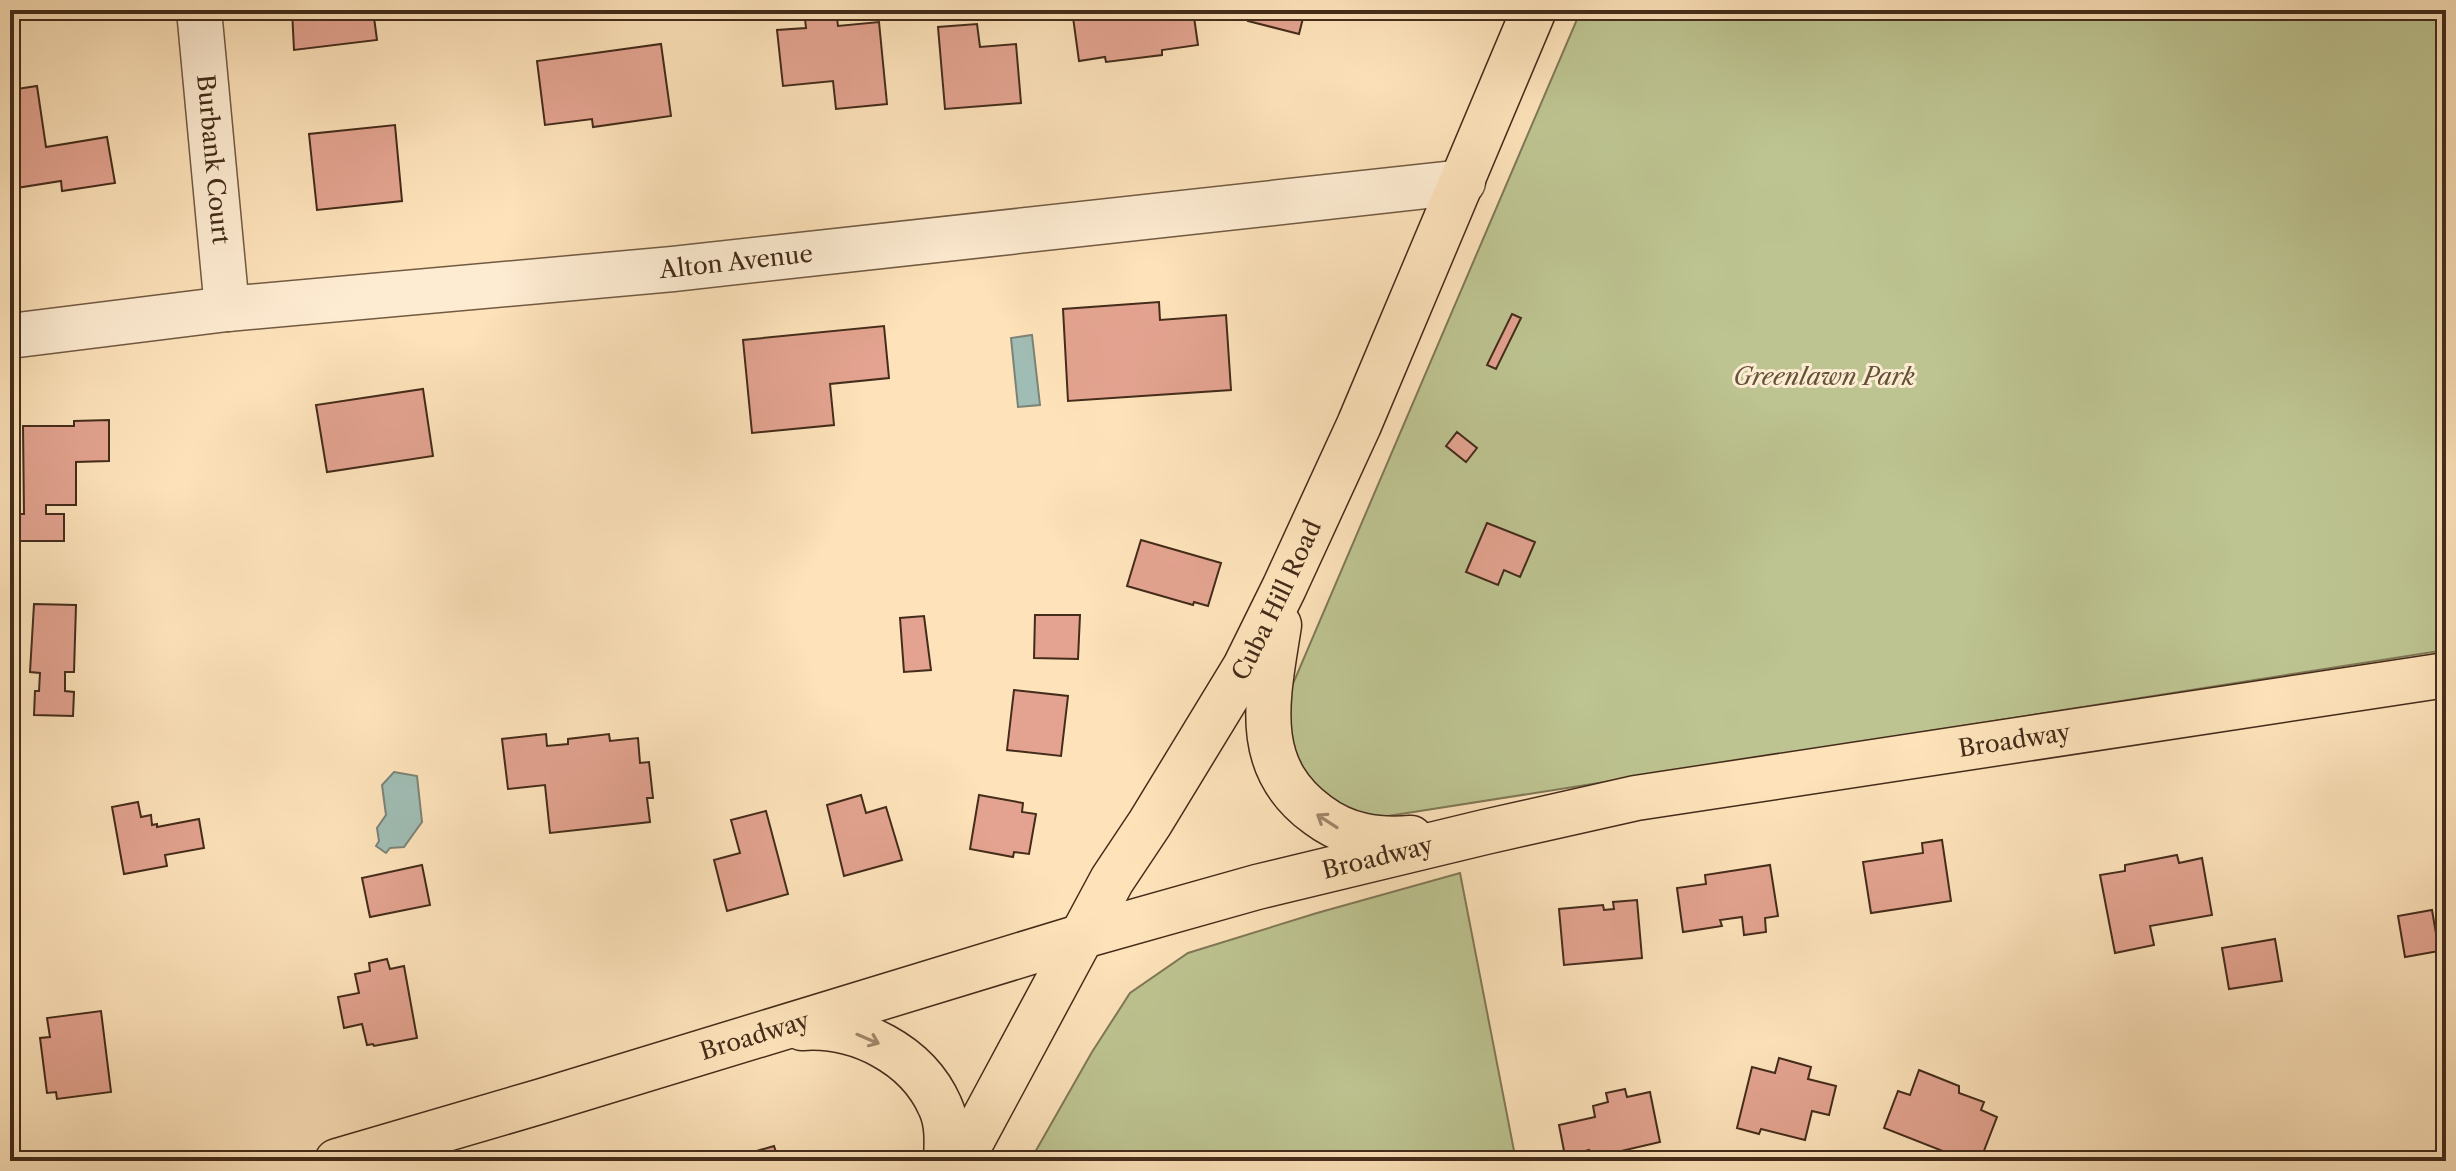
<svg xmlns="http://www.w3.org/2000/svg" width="2456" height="1171" viewBox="0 0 2456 1171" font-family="'Libre Caslon Text',serif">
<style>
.green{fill:#bdc491;stroke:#807856;stroke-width:2}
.water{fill:#a0bdb5;stroke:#7b8377;stroke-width:2}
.building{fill:#e3a390;stroke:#442c1a;stroke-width:2}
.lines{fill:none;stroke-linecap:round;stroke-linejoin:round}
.minor-casing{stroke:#725a42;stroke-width:47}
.major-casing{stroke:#442c1a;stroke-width:47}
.minor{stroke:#feecd2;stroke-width:44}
.major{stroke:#fde2ba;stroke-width:44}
.oneway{stroke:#a0876a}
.labels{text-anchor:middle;stroke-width:6;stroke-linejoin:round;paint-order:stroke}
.street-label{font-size:24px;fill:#442c1a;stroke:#feecd2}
.park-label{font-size:24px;font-style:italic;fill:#625238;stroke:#feecd2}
</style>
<rect width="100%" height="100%" fill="#fde2ba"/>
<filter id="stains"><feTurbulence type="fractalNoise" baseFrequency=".0025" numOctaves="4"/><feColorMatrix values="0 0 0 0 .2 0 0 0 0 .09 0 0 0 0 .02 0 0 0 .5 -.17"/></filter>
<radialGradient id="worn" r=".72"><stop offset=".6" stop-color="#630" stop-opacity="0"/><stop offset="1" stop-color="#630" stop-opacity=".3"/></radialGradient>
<path class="green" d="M1581,10H2446V650L1369,819L1300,785L1283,707Z
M1460,873L1516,1161H1030L1092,1052L1130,993L1188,953L1317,913Z"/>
<path class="water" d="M1032,335L1040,405L1018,407L1011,338Z
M394,772L417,776L422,822L404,847L390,848L386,853L376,846L379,841L377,828L386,815L382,785Z"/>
<path class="building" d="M292,10H373L377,40L294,50Z
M804,10H836L838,26L879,22L887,104L836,109L833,81L783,86L777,30L806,28Z
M1072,10H1193L1198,45L1162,50V55L1106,62L1105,57L1079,61Z
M1251,10H1305L1299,34L1248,21Z
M977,24L980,47L1016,44L1021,103L945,109L938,27Z
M661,44L671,116L593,127L592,119L545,125L537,61Z
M37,86L46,147L107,137L115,183L62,191L61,181L10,189V90Z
M395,125L402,201L317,210L309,134Z
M1159,302L1160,320L1226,315L1231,390L1068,401L1063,309Z
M1512,314L1521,318L1496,369L1487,365Z
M884,326L889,378L830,384L834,425L752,433L743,340Z
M423,389L433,456L327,472L316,405Z
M109,420V461L76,462V505H46V514H64V541H10V514H24L23,426H74V421Z
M1457,432L1477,448L1466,462L1446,446Z
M1487,523L1535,542L1520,577L1504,570L1498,585L1466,572Z
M1141,540L1221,563L1208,606L1194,602L1193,605L1127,586Z
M34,604L76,605L74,672H65V691L74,692L73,716L34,715L35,691H39L40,673L30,672Z
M1035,615H1080L1078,659L1034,658Z
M924,616L931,670L904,672L900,618Z
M1014,690L1068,696L1061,756L1007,750Z
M546,734L547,746L568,744V739L609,734L610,741L638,738L640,763L649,762L653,798H647L650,822L550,833L545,785L508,789L502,739Z
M861,795L866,813L886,807L902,860L844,876L827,805Z
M979,795L1023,803L1022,812L1036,814L1029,854L1014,852L1013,857L970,849Z
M138,802L141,817L151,815L152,825L157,824V827L199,819L204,848L165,855L167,866L124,874L112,807Z
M766,811L788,894L727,911L714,860L740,853L731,820Z
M1942,840L1951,901L1871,913L1863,862L1923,853L1922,843Z
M2177,855L2179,863L2202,858L2212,915L2150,926L2154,945L2115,953L2100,875L2125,871V865Z
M422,865L430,905L370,917L362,878Z
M1770,865L1778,916L1765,918L1766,932L1744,935L1742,917L1720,920L1722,926L1683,932L1677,888L1706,884L1705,875Z
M1637,900L1642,958L1564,965L1559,909L1603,905L1604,910L1614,909L1613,902Z
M2432,910L2439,951L2405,957L2398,916Z
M2275,939L2282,981L2229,989L2222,948Z
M387,959L390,969L404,966L417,1038L374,1046L373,1044L367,1045L362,1024L344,1028L338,997L359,993L355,974L370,971L369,963Z
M101,1011L111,1092L57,1099L56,1092L47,1093L40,1038L50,1037L47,1018Z
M1779,1058L1811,1067L1808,1079L1836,1086L1829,1115L1812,1111L1805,1140L1761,1129L1759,1134L1737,1128L1752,1067L1775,1073Z
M1919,1070L1959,1086V1093L1984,1102L1981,1110L1997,1117L1980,1161H1968L1884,1128L1898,1091L1910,1095Z
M1625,1089L1627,1097L1650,1092L1660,1142L1621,1151V1154L1592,1161L1589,1150L1565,1156L1559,1125L1595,1117L1593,1106L1608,1102L1606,1093Z
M774,1146L779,1161H722Z"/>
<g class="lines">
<defs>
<g id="minor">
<path id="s1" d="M199,10L227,309"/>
<path id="s2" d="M10,336L227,309L673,269L1463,182"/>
</g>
<g id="major">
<path d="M1279,625C1268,697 1250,766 1318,815C1346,836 1377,841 1411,838"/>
<path d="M802,1028C857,1024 917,1054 940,1106C948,1123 947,1142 946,1161"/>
<path id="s3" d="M337,1161L542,1101L1083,936L1257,887L1485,832L1636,798L2446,675"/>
<path id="s4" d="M961,1161L1112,880L1150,823L1245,667L1284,588L1359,425L1534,10"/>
</g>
</defs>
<use href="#minor" class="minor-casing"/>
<use href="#major" class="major-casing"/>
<use href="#minor" class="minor"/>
<use href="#major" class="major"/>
</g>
<defs><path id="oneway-shaft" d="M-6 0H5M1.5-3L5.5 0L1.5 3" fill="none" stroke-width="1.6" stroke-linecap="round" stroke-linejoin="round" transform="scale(2)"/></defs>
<g class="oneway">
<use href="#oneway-shaft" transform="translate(1327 821) rotate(-147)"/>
<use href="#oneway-shaft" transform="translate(868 1039) rotate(23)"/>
</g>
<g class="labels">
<g class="street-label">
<text dy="8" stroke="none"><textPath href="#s1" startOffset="150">Burbank Court</textPath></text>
<text dy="8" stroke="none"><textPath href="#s2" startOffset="730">Alton Avenue</textPath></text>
<text dy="8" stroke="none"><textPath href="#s4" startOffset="644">Cuba Hill Road</textPath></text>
<text dy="8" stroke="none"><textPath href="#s3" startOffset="1732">Broadway</textPath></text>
<text dy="8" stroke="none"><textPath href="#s3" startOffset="1084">Broadway</textPath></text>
<text dy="8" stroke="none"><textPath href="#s3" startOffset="436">Broadway</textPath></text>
</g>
<g class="park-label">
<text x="1824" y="385">Greenlawn Park</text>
</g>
</g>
<rect width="2456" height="1171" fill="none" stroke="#fde2ba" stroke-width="40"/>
<rect x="12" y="12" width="2432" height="1147" fill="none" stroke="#442c1a" stroke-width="4"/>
<rect x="20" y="20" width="2416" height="1131" fill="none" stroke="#442c1a" stroke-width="2"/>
<rect width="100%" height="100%" filter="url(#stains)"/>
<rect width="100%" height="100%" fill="url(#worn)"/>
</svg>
